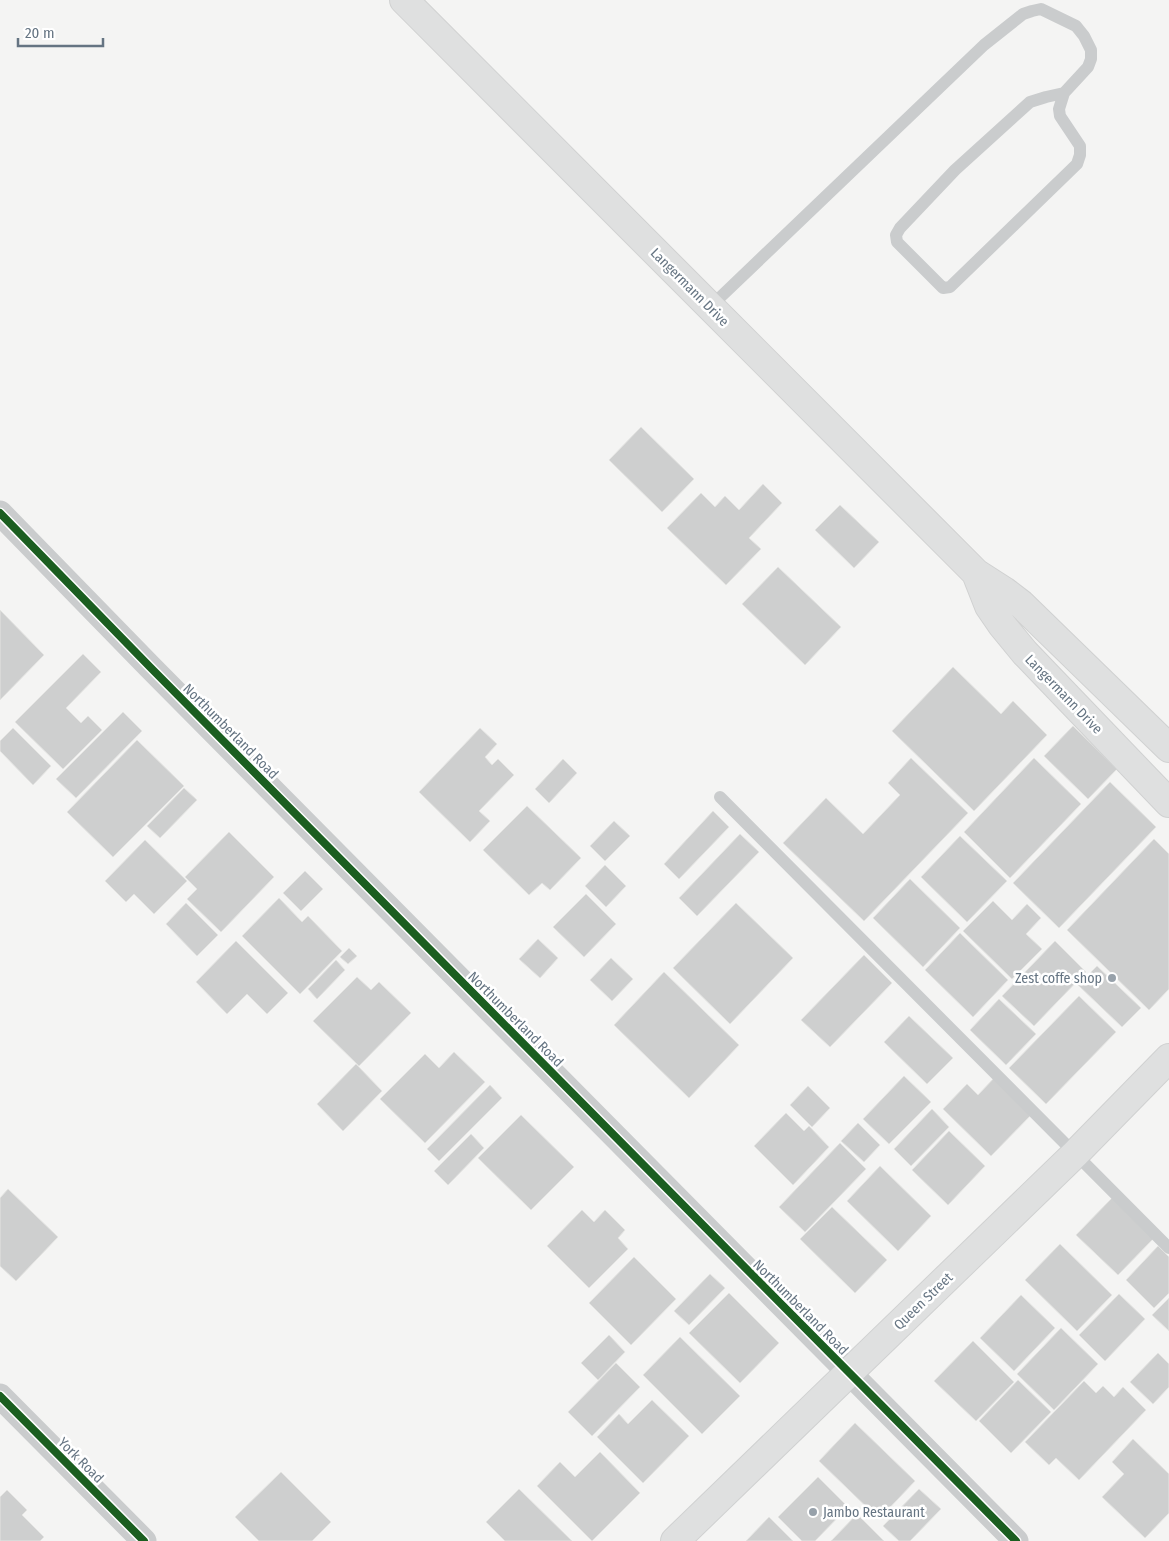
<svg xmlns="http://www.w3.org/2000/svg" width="1169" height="1541" viewBox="0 0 1169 1541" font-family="'Fira Sans Condensed',sans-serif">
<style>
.building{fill:#cecfcf;stroke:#e4e4e2}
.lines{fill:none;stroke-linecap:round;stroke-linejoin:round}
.secondary-casing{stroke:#d0d1d1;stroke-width:30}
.lane{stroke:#cacccd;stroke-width:12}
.street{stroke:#cacccd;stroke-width:25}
.secondary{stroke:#dfe0e0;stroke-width:28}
.cycleway-casing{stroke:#fff;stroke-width:11}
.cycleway{stroke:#1b5e20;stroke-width:8}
.poi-dot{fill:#97a1aa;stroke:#fff;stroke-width:2}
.labels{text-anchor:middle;stroke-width:5;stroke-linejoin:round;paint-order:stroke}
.street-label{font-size:14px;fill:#657482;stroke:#fff}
.poi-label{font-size:14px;fill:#657482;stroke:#fff;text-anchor:end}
</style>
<rect width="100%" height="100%" fill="#f4f4f3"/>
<path class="building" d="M641,427L694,479L662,512L609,460Z
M763,484L782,503L749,538L761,549L726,585L667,528L701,493L715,507L725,496L739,510Z
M840,505L879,542L854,568L815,530Z
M778,567L841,627L805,665L742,604Z
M0,610L44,655L0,700Z
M83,654L101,672L66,708L81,723L88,716L102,730L63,769L15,722Z
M953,667L1001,714L1013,701L1047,735L974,811L892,731Z
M123,712L142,731L76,798L56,779Z
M1073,726L1117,769L1088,799L1044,756Z
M13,728L51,766L33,785L0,751V741Z
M480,728L497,744L485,757L492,765L498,759L514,775L479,811L490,821L470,842L419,792Z
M137,740L184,786L113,857L67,812Z
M911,758L968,813L864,921L783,843L826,798L863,834L900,795L888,783Z
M1034,758L1081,804L1010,878L964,832Z
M563,759L577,773L549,803L535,789Z
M1110,782L1156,827L1059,928L1013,883Z
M184,788L197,800L160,838L147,826Z
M527,806L581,858L550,890L542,883L529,895L483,850Z
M713,811L729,827L679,879L664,864Z
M614,821L630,836L605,861L590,846Z
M229,832L274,877L221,932L187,899L197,889L185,877Z
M740,834L759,852L697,916L679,898Z
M960,836L1007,881L967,922L921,877Z
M1154,839L1169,854V989L1149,1010L1067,930Z
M145,840L187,881L154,914L134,894L126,902L105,881Z
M605,865L626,886L606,907L585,886Z
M305,871L323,889L301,911L283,893Z
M910,879L960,928L923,967L873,918Z
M586,894L616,924L584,957L553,927Z
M279,898L302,922L308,916L342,951L300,994L242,936Z
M993,901L1012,920L1027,904L1041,918L1026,934L1042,949L1012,979L963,931Z
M186,903L218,935L197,956L166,924Z
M736,903L793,958L730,1024L673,968Z
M960,933L1008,980L973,1017L925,970Z
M538,939L558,958L540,978L519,959Z
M236,941L288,993L267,1014L247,994L227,1014L196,982Z
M1055,941L1086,972L1034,1026L1002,996Z
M349,948L357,956L348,964L340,957Z
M864,955L892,983L830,1047L801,1020Z
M611,958L633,979L612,1001L590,980Z
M336,960L345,970L317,999L308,989Z
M1097,966L1141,1008L1122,1027L1078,985Z
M664,972L739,1045L689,1098L614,1025Z
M357,977L371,990L379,982L411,1013L359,1066L313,1021Z
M1079,996L1116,1032L1046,1104L1009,1068Z
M999,999L1036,1034L1006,1065L970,1030Z
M909,1016L953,1058L927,1084L884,1042Z
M454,1052L485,1082L425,1143L380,1099L425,1054L439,1068Z
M356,1064L382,1091L343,1131L317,1104Z
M904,1076L931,1102L889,1144L863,1119Z
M995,1077L1033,1113L991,1156L943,1109L967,1084L978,1095Z
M490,1085L502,1098L439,1161L427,1149Z
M808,1086L830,1108L812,1127L790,1105Z
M932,1109L949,1127L911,1166L894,1149Z
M786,1113L804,1131L809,1126L829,1147L793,1185L754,1146Z
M521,1115L574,1167L531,1210L478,1158Z
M858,1123L880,1145L864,1162L841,1141Z
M949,1131L985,1166L948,1205L912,1170Z
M471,1134L484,1148L448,1185L434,1171Z
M840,1143L866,1169L805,1232L779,1207Z
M880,1166L931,1216L898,1251L847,1201Z
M8,1189L58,1237L16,1281L0,1266V1198Z
M1112,1198L1154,1238L1118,1275L1076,1235Z
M832,1207L887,1260L855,1293L800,1239Z
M582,1210L594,1222L605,1210L625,1230L618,1238L628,1249L589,1288L547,1246Z
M1060,1244L1112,1295L1077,1331L1025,1280Z
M1158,1246L1169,1257V1293L1154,1308L1126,1280Z
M634,1257L676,1299L631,1345L589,1303Z
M710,1274L725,1288L689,1325L674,1311Z
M729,1293L779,1343L740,1383L689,1333Z
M1119,1294L1145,1319L1105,1361L1079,1335Z
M1021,1295L1055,1328L1014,1371L980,1338Z
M1169,1298V1331L1152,1315Z
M1061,1328L1098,1364L1054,1410L1017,1374Z
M609,1335L625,1352L598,1380L581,1363Z
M680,1337L740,1396L702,1434L643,1375Z
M973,1341L1014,1382L976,1421L934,1381Z
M1158,1353L1169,1364V1387L1153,1404L1130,1382Z
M616,1363L640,1387L592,1436L568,1412Z
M1018,1380L1051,1412L1011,1453L979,1421Z
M1084,1381L1096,1393L1103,1386L1114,1397L1123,1387L1146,1410L1079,1480L1056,1458L1049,1465L1025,1442Z
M652,1400L689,1436L643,1483L597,1437L619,1414L628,1424Z
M855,1423L915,1481L879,1519L819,1461Z
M1133,1439L1169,1474V1513L1145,1538L1102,1497L1124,1474L1112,1462Z
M600,1452L640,1493L592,1541L537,1486L560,1462L575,1477Z
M281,1472L331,1522L312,1541H259L235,1517Z
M818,1477L848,1507L815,1541H802L778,1517Z
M519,1489L572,1541H505L486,1522Z
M919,1489L941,1509L910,1541H899L883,1526Z
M7,1490L27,1510L22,1515L44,1537L40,1541H0V1497Z
M857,1514L884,1541H831Z
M769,1517L793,1541H746Z"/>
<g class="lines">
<defs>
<path id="secondary" d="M404,0L976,573L1004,591L1021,604L1169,748
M976,573L989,606L1002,625L1025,653L1169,803
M675,1541L1075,1154L1169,1058"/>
</defs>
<use href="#secondary" class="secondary-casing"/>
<path class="lane" d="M710,307L984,45L1023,14L1032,11L1041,9L1076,26L1084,36L1091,50V59L1088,67L1064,93L1059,109L1060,116L1080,146V155L1077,164L950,287L943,288L897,242L896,235L900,228L955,170L1030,102L1046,97L1064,93
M720,797L1169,1248"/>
<path class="street" d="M0,513L150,667L1016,1541
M0,1396L144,1541"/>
<use href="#secondary" class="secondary"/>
<defs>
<path id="cycleway" d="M0,513L150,667L1016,1541
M0,1396L144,1541"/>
</defs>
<use href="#cycleway" class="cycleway-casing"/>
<use href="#cycleway" class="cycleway"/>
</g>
<g class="poi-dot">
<circle cx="1112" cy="978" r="5"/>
<circle cx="813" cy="1512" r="5"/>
</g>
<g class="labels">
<g class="street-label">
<text transform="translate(690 287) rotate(45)" y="5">Langermann Drive</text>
<text transform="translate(1064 694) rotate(46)" y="5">Langermann Drive</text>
<text transform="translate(231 731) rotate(45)" y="5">Northumberland Road</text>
<text transform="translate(516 1019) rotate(45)" y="5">Northumberland Road</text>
<text transform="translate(923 1301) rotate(-44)" y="5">Queen Street</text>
<text transform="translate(801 1307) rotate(45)" y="5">Northumberland Road</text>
<text transform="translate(81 1460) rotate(45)" y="5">York Road</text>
</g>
<g class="poi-label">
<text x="1102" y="983">Zest coffe shop</text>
<text x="823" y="1517" text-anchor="start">Jambo Restaurant</text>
</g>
</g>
<path d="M18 38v8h85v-8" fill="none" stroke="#657482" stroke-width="2.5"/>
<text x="25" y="38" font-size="15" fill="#657482" stroke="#ffffff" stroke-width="4" paint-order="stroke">20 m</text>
</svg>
